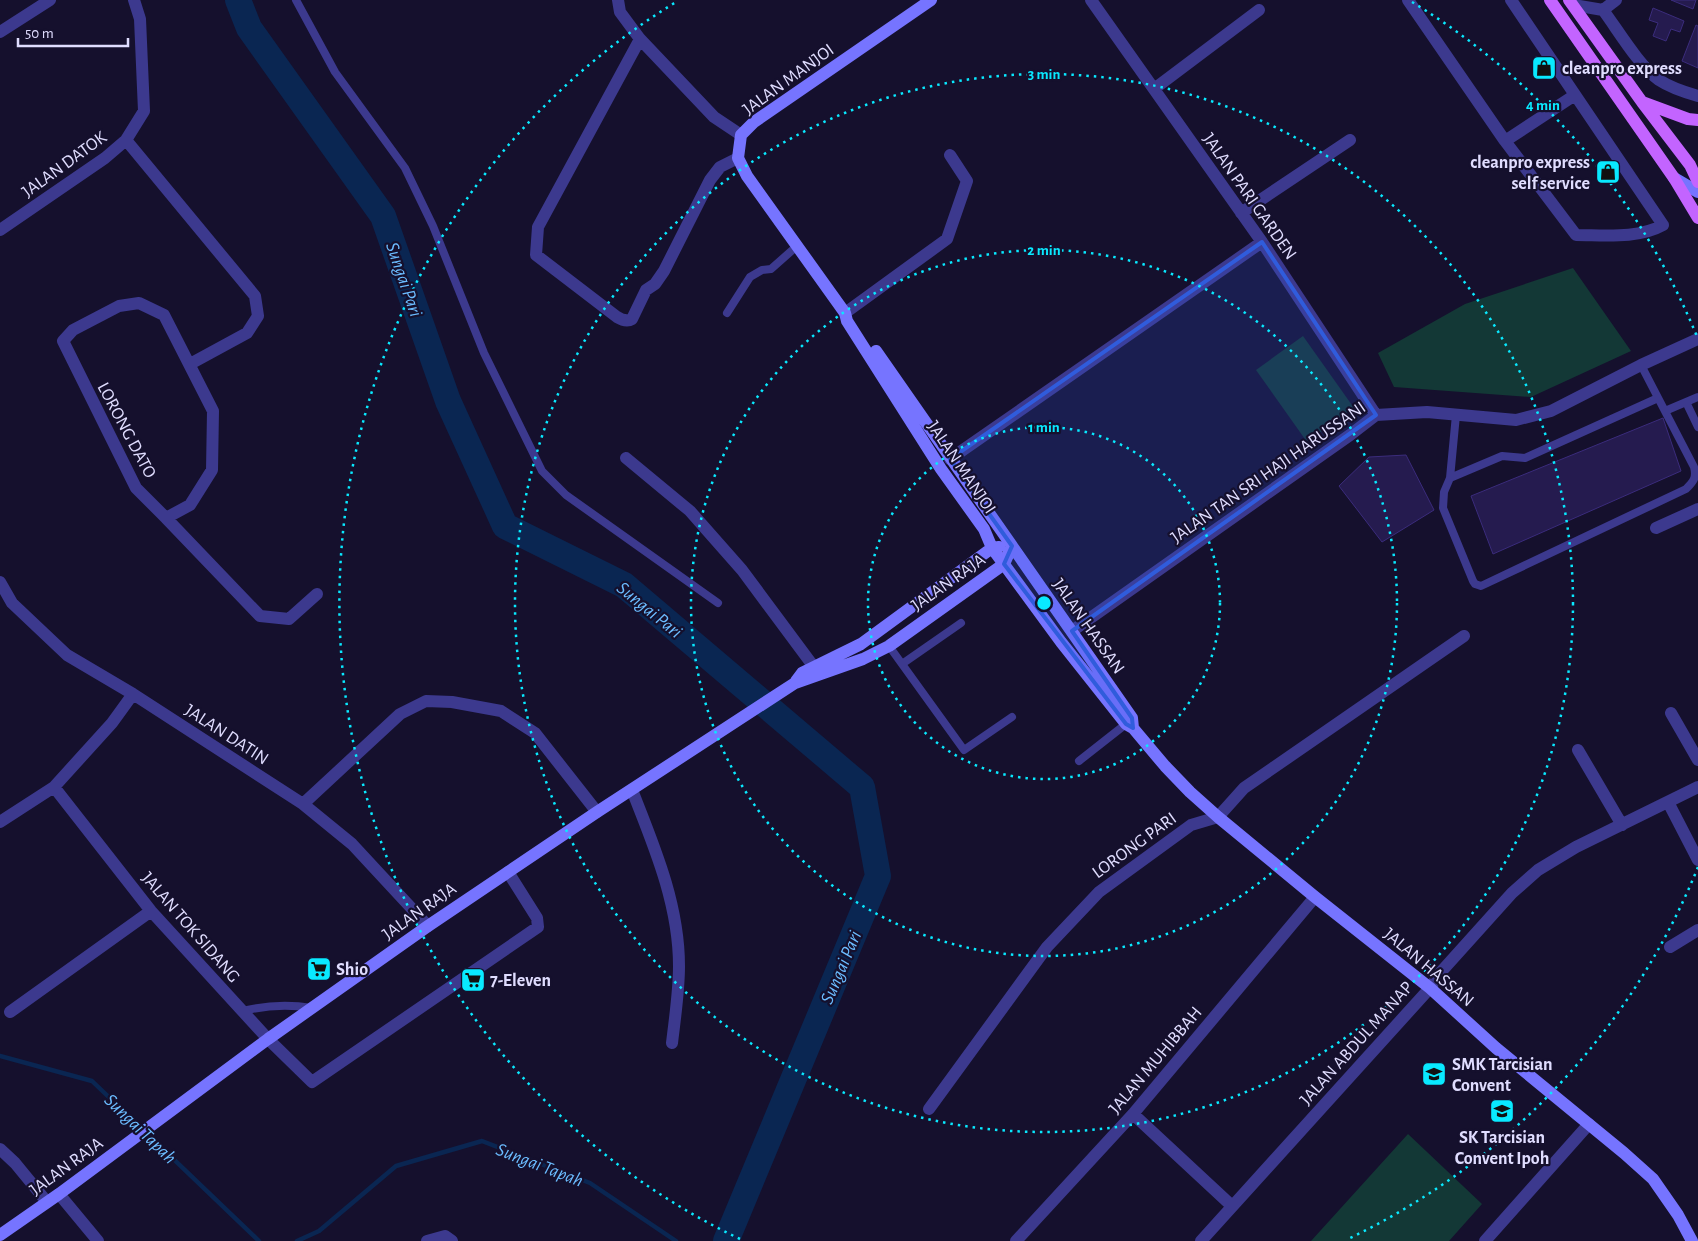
<svg xmlns="http://www.w3.org/2000/svg" width="1698" height="1241" viewBox="0 0 1698 1241" font-family="'Alegreya Sans',sans-serif">
<style>
.green{fill:#133836}
.lines{fill:none;stroke-linecap:round;stroke-linejoin:round}
.stream{stroke:#0a2652;stroke-width:4.5}
.river{stroke:#0a2652;stroke-width:26}
.building{fill:#251b4f;stroke:#3b2c7c}
.lane{stroke:#3c398e;stroke-width:8}
.street{stroke:#3c398e;stroke-width:12}
.secondary{stroke:#7674ff;stroke-width:12}
.primary{stroke:#c364ff;stroke-width:12}
.marked{fill:#305cdc;fill-opacity:0.2;stroke:#305cdc;stroke-width:4;stroke-linejoin:round}
.ring{fill:none;stroke:#09e9ff;stroke-width:2.5;stroke-dasharray:2.5 5}
.labels{text-anchor:middle;stroke-width:4.5;stroke-linejoin:round;paint-order:stroke}
.poi-label{font-size:18px;font-weight:bold;fill:#e0ddff;stroke:#15102d;text-anchor:start}
.street-label{font-size:18px;fill:#e0ddff;stroke:#15102d}
.water-label{font-size:19px;font-style:italic;fill:#6bbcff;stroke:#15102d}
.centre{fill:#09e9ff;stroke:#15102d;stroke-width:2.5}
.ring-label{font-size:15px;text-anchor:middle;font-weight:bold;fill:#09e9ff;stroke:#15102d;stroke-width:4.5;stroke-linejoin:round;paint-order:stroke}
</style>
<rect width="100%" height="100%" fill="#15102d"/>
<path class="green" d="M1573,268L1631,351L1531,397L1394,387L1378,353L1465,304Z
M1303,336L1354,408L1307,442L1256,370Z
M1408,1134L1482,1204L1449,1241H1311Z"/>
<g class="lines">
<path class="stream" d="M0,1056L92,1081L259,1241
M297,1241L319,1231L396,1166L482,1141L590,1183L676,1241"/>
<path class="river" d="M238,0L249,28L383,216L448,401L505,526L624,585L862,787L878,876L726,1241"/>
</g>
<path class="building" d="M1671,0H1696L1693,9Z
M1653,8L1684,21L1680,32L1671,29L1666,41L1653,36L1658,23L1649,20Z
M1696,25L1698,26V68L1682,61Z
M1663,418L1681,471L1493,554L1471,496Z
M1406,455L1434,510L1382,542L1339,486L1369,457Z"/>
<g class="lines">
<path class="lane" d="M296,0L335,72L405,168L433,226L484,353L542,471L566,495L718,603
M727,313L750,277L762,270L771,269L797,246
M1686,402L1698,427
M1665,411L1698,397
M1456,415L1450,478L1444,492L1443,508L1473,581L1475,584L1481,586L1686,489C1693,482 1697,478 1694,467L1641,365
M1450,478L1502,456L1525,458L1658,398
M889,646L964,750L1012,717
M902,664L961,623
M1079,761L1126,724
M243,1011C267,1005 288,1004 312,1008"/>
<path class="street" d="M618,0L620,12L640,39L714,117L741,135
M1091,0L1262,242L1376,415
M1408,0L1505,141L1576,235C1604,235 1638,239 1663,225L1511,0
M1574,5L1603,10L1616,0
M1603,10C1618,30 1639,66 1659,80C1671,88 1684,92 1698,96
M0,32L50,0
M640,39L538,227L536,255L617,317C622,320 627,322 632,319L646,290L655,284L664,271L710,180L720,167L738,158
M1154,89L1259,10
M126,140L255,296L258,316L247,333L190,364
M1505,141L1575,95
M1241,213L1350,140
M0,230L105,158L126,140L144,111L140,19L134,0
M139,303L164,315L213,411L212,470L190,505L166,518L136,488L63,341L73,330L119,306Z
M845,313L947,239L967,181L950,155
M626,458L690,511L742,570L814,667
M950,459L1262,242
M166,518L260,616L289,619L317,594
M1656,528L1698,509
M0,582L12,603L67,655L133,694L303,804L352,844L428,926
M1072,631L1350,435L1376,415L1427,412L1516,420L1551,411L1641,365L1698,339
M1671,713L1698,760
M1578,750L1622,825
M54,787L151,911L268,1039L312,1082L538,927L537,918L508,872
M632,790C654,846 679,904 679,966C679,992 675,1017 672,1043
M1668,802L1698,860
M303,804L400,714L426,701L452,702L501,711L535,733L597,812
M0,822L54,787L112,723L133,694
M1670,947L1698,930
M10,1012L151,911
M929,1109L1047,947L1099,892L1191,825L1218,817L1244,788L1464,636
M1133,1114L1232,1206
M0,1149L15,1163L47,1202
M59,1194L98,1241
M427,1241L445,1236L452,1241
M1016,1241L1133,1114L1315,897
M1201,1241L1430,988L1440,973L1512,893L1538,870L1576,847L1698,787
M1485,1241L1589,1124"/>
<path class="secondary" d="M931,0L754,122L741,135L738,158L747,176L845,313L847,321L941,469L984,529L992,548L1061,642L1126,724L1133,728L1165,766L1190,792L1218,817L1315,897L1430,988L1496,1048L1624,1153L1653,1179L1678,1215L1692,1241
M1674,178L1698,192
M876,351L1132,718L1133,728
M796,681L802,673L861,644L992,548L999,547
M0,1235L59,1194L268,1039L428,926L597,812L795,683L863,659L889,646L1004,564L1012,546"/>
<path class="primary" d="M1550,0L1674,178L1698,218
M1569,0L1642,102L1690,165L1698,182
M1642,102L1688,119L1698,120"/>
</g>
<path class="marked" d="M1262,242L1376,415L1072,631L1132,718L1133,728L1126,724L1004,564L1012,546L950,459Z"/>
<g class="ring">
<circle cx="1044" cy="603" r="176"/>
<circle cx="1044" cy="603" r="353"/>
<circle cx="1044" cy="603" r="529"/>
<path d="M1698 867A705 705 0 0 1 1348 1239M740 1239A705 705 0 0 1 676 2M1412 2A705 705 0 0 1 1698 339"/>
</g>
<defs>
<symbol id="shop-square" viewBox="-11 -11 22 22"><rect x="-9" y="-9" width="18" height="18" rx="4" fill="#09e9ff" stroke="#15102d"/><path d="M-5-2.5h2.3a2.7 3.5 0 0 1 5.4 0H5L5.5 6h-11ZM-1.5-2.5h3a1.5 2.3 0 0 0-3 0Z" fill="#111"/></symbol>
<symbol id="supermarket-square" viewBox="-11 -11 22 22"><rect x="-9" y="-9" width="18" height="18" rx="4" fill="#09e9ff" stroke="#15102d"/><path d="M-6-5.5h2.5l.6 2H6L4.5 2H-2.5L-4.4-4H-6ZM-1.5 3.2a1.3 1.3 0 1 0 .1 0ZM3 3.2a1.3 1.3 0 1 0 .1 0Z" fill="#111"/></symbol>
<symbol id="school-square" viewBox="-11 -11 22 22"><rect x="-9" y="-9" width="18" height="18" rx="4" fill="#09e9ff" stroke="#15102d"/><path d="M0-5L7-2L0 1L-7-2ZM-4 1L0 2.5L4 1V4Q0 6-4 4Z" fill="#111"/></symbol>
</defs>
<g fill-rule="evenodd">
<use href="#shop-square" x="1530" y="54" width="28" height="28"/>
<use href="#shop-square" x="1594" y="158" width="28" height="28"/>
<use href="#supermarket-square" x="305" y="955" width="28" height="28"/>
<use href="#supermarket-square" x="459" y="966" width="28" height="28"/>
<use href="#school-square" x="1420" y="1060" width="28" height="28"/>
<use href="#school-square" x="1488" y="1097" width="28" height="28"/>
</g>
<g class="labels">
<g class="poi-label">
<text x="1562" y="74">cleanpro express</text>
<text x="1590" y="168" text-anchor="end">cleanpro express<tspan x="1590" dy="21">self service</tspan></text>
<text x="336" y="975">Shio</text>
<text x="490" y="986">7-Eleven</text>
<text x="1452" y="1070">SMK Tarcisian<tspan x="1452" dy="21">Convent</tspan></text>
<text x="1502" y="1143" text-anchor="middle">SK Tarcisian<tspan x="1502" dy="21">Convent Ipoh</tspan></text>
</g>
<g class="street-label">
<text transform="translate(788 79) rotate(-36)" y="6">JALAN MANJOI</text>
<text transform="translate(64 164) rotate(-36)" y="6">JALAN DATOK</text>
<text transform="translate(1250 196) rotate(55)" y="6">JALAN PARI GARDEN</text>
<text transform="translate(127 430) rotate(62)" y="6">LORONG DATO</text>
<text transform="translate(962 467) rotate(56)" y="6">JALAN MANJOI</text>
<text transform="translate(1268 472) rotate(-35)" y="6">JALAN TAN SRI HAJI HARUSSANI</text>
<text transform="translate(948 582) rotate(-35)" y="6">JALAN RAJA</text>
<text transform="translate(1089 626) rotate(55)" y="6">JALAN HASSAN</text>
<text transform="translate(227 734) rotate(33)" y="6">JALAN DATIN</text>
<text transform="translate(1134 845) rotate(-36)" y="6">LORONG PARI</text>
<text transform="translate(419 911) rotate(-35)" y="6">JALAN RAJA</text>
<text transform="translate(191 927) rotate(49)" y="6">JALAN TOK SIDANG</text>
<text transform="translate(1429 967) rotate(40)" y="6">JALAN HASSAN</text>
<text transform="translate(1356 1043) rotate(-48)" y="6">JALAN ABDUL MANAP</text>
<text transform="translate(1155 1060) rotate(-50)" y="6">JALAN MUHIBBAH</text>
<text transform="translate(66 1166) rotate(-36)" y="6">JALAN RAJA</text>
</g>
<g class="water-label">
<text transform="translate(405 279) rotate(71)" y="7">Sungai Pari</text>
<text transform="translate(650 609) rotate(39)" y="7">Sungai Pari</text>
<text transform="translate(840 967) rotate(-67)" y="7">Sungai Pari</text>
<text transform="translate(141 1128) rotate(44)" y="7">Sungai Tapah</text>
<text transform="translate(540 1164) rotate(21)" y="7">Sungai Tapah</text>
</g>
</g>
<circle cx="1044" cy="603" r="8" class="centre"/>
<g class="ring-label">
<text x="1044" y="79">3 min</text>
<text x="1543" y="110">4 min</text>
<text x="1044" y="255">2 min</text>
<text x="1044" y="432">1 min</text>
</g>
<path d="M18 38v8h110v-8" fill="none" stroke="#e0ddff" stroke-width="2.5"/>
<text x="25" y="38" font-size="15" fill="#e0ddff" stroke="#15102d" stroke-width="4" paint-order="stroke">50 m</text>
</svg>
